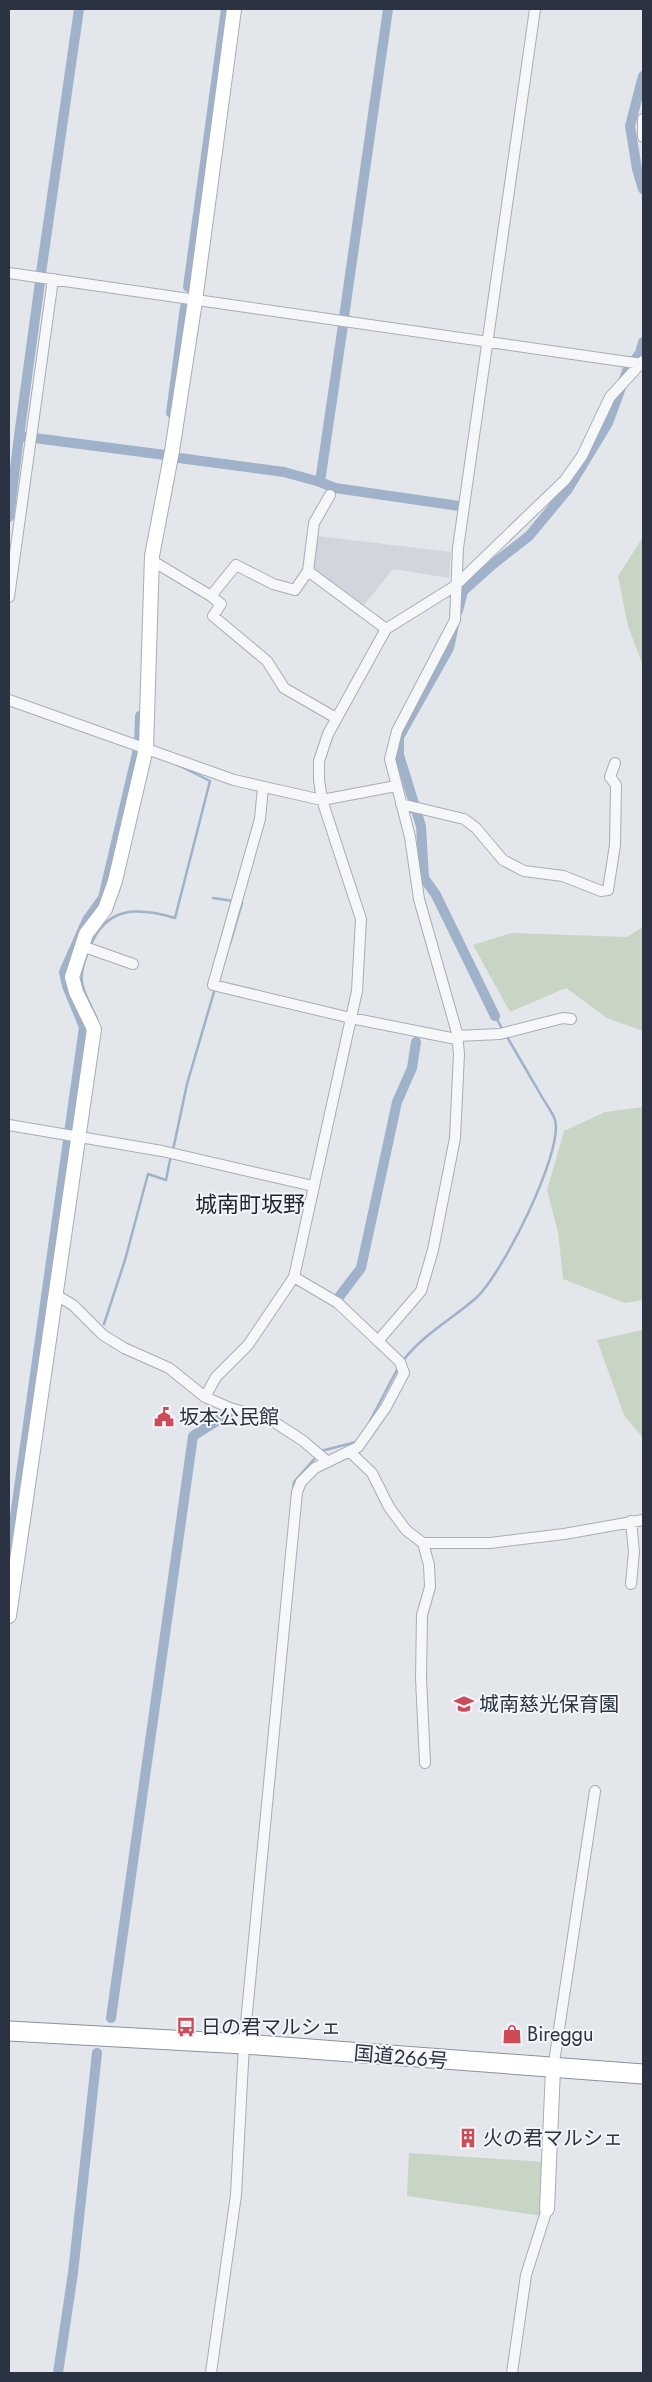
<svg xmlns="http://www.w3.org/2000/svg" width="652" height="2382" viewBox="0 0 652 2382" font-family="Jost,'Noto Sans JP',sans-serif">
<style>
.built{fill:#d1d5dd}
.green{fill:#c8d5c4}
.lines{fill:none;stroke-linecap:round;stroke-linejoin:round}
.stream{stroke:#9fb2ca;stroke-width:2.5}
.canal{stroke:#9fb2ca;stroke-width:10}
.street-casing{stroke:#a8adb5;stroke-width:12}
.secondary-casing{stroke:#a8adb5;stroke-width:16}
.highway-casing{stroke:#8a92a1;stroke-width:21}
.street{stroke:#f6f7f9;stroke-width:10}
.secondary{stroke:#fff;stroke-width:14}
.highway{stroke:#fff;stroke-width:19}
.labels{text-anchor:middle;stroke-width:4;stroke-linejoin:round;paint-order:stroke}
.poi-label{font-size:20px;fill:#2b3343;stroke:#f3f5f8;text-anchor:start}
.street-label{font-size:20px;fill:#2b3343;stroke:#f3f5f8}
.quarter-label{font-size:22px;fill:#1d2434;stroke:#f3f5f8}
</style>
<rect width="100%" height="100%" fill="#e3e6eb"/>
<path class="built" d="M317,536L451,552L449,578L393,569L363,606L313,568Z"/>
<path class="green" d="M643,537V666L628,626L618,576Z
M643,927V1031L607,1018L566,988L510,1012L473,945L512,933L627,937Z
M643,1107V1300L625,1303L563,1279L558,1232L547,1190L564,1131L605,1112Z
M643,1330V1438L624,1415L597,1340Z
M409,2153L545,2162L542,2216L407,2196Z"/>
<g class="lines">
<path class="stream" d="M213,898L233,901
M230,944L242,903L238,902
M90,947C106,906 137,907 175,918L210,781L178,765
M88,952C75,985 84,989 97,1019
M495,1016L503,1030
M173,1150L187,1084L214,992
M104,1324L125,1260L148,1174L166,1180L171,1155
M402,1362C423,1334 451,1320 476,1298C501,1276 564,1152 555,1120C553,1113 546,1104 542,1097C530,1076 518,1056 506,1035
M370,1421L399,1366
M321,1451L356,1442
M293,1489L294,1482L317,1456"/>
<path class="canal" d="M643,76L630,126L637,169L643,189
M41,273L79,9
M40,282L19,436L165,455
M188,287L226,9
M344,317L388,9
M171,413L185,307
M179,458L284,472L320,482L343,325
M320,482L335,488L459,506
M9,517L19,436
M458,611L463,591L492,565L529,536L568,489L608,423L627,371L640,353L643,342
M454,625L449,648L399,737V755L421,826L424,878L436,895L495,1016
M339,1297L361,1268L397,1102L412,1068L416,1042
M9,1559L84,1027L67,986L64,972L87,920L103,898L139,745L140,716
M111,2018L193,1436L228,1414
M58,2373L73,2273L97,2053"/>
<defs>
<path id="street" d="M643,119V137
M9,273L642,364
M330,495L314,523L308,571L295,590L273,584L236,565L211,596L221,604L213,616L267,661L284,688L336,718
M151,560L211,596
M308,571L386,629
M9,597L53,279
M9,700L234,780L322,800L396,786
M263,787L260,819L213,985L351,1018L456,1039
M401,804L464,819L476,828L503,860L524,871L563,876L601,891L608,890L615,845L616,785L610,777L615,763
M82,946L133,964
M456,1036L500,1034L563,1018L571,1019
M9,1125L162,1151L313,1186
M294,1277L338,1303L378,1341
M56,1295L73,1305L103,1335L124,1348L169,1368L205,1397L230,1408L271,1420L302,1440L328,1462
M205,1397L216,1377L248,1345L294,1277L357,991L361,919L322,800L319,780V761L328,734L386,629L455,586L565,480L582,456L610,397L643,361
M349,1451L372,1473L389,1507L406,1530L423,1543L429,1565L430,1587L422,1615L421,1678L425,1763
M631,1521L634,1552L631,1584
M423,1543H490L564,1534L643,1520
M553,2069L595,1791
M211,2373L236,2195L244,2044L297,1492L301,1482L315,1468L358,1447L386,1407L404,1373L400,1362L378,1341L421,1291L433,1250L455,1138L459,1054L457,1033L419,899L410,837L390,759L397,731L455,620L458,548L535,9
M512,2373L526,2275L547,2209"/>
<path id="secondary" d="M9,1616L94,1029L76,992L72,977L86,934L105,909L115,881L146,748L152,556L172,451L195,301L234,9
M547,2209L553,2069"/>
<path id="highway" d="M9,2031L244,2044L643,2074"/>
</defs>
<use href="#street" class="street-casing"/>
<use href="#secondary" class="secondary-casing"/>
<use href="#highway" class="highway-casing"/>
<use href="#street" class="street"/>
<use href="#secondary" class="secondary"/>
<use href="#highway" class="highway"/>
</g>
<defs>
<symbol id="civic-bare" viewBox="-9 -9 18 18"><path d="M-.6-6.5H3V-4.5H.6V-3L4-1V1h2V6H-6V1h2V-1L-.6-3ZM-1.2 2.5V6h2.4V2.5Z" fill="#cd4b59" stroke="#f3f5f8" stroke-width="2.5" paint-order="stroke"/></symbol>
<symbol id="school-bare" viewBox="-9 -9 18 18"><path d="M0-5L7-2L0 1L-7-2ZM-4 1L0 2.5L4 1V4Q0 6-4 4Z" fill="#cd4b59" stroke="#f3f5f8" stroke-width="2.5" paint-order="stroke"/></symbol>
<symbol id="bus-bare" viewBox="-9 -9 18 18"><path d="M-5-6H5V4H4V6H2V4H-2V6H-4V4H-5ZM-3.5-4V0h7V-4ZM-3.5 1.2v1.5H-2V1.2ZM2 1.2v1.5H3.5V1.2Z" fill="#cd4b59" stroke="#f3f5f8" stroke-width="2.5" paint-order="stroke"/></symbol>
<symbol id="shop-bare" viewBox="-9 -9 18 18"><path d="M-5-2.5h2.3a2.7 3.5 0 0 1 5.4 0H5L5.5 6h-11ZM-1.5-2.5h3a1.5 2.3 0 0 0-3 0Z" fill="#cd4b59" stroke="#f3f5f8" stroke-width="2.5" paint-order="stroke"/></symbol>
<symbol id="building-bare" viewBox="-9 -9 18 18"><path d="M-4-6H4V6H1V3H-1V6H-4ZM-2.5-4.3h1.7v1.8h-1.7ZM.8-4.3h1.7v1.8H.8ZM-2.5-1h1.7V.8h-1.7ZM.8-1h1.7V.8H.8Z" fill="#cd4b59" stroke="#f3f5f8" stroke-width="2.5" paint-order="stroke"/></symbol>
</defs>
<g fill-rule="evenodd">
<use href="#civic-bare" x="150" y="1403" width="28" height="28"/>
<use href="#school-bare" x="450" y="1690" width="28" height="28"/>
<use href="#bus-bare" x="172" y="2013" width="28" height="28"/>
<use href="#shop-bare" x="498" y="2020" width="28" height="28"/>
<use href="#building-bare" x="454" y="2124" width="28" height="28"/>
</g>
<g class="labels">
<g class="poi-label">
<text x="179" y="1424">坂本公民館</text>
<text x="479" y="1711">城南慈光保育園</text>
<text x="201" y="2034">日の君マルシェ</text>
<text x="527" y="2041">Bireggu</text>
<text x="483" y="2145">火の君マルシェ</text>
</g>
<g class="street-label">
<text transform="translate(401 2057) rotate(5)" y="7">国道266号</text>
</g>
<g class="quarter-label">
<text x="250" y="1212">城南町坂野</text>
</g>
</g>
<rect width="652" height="2382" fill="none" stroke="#2b3343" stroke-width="20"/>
</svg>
